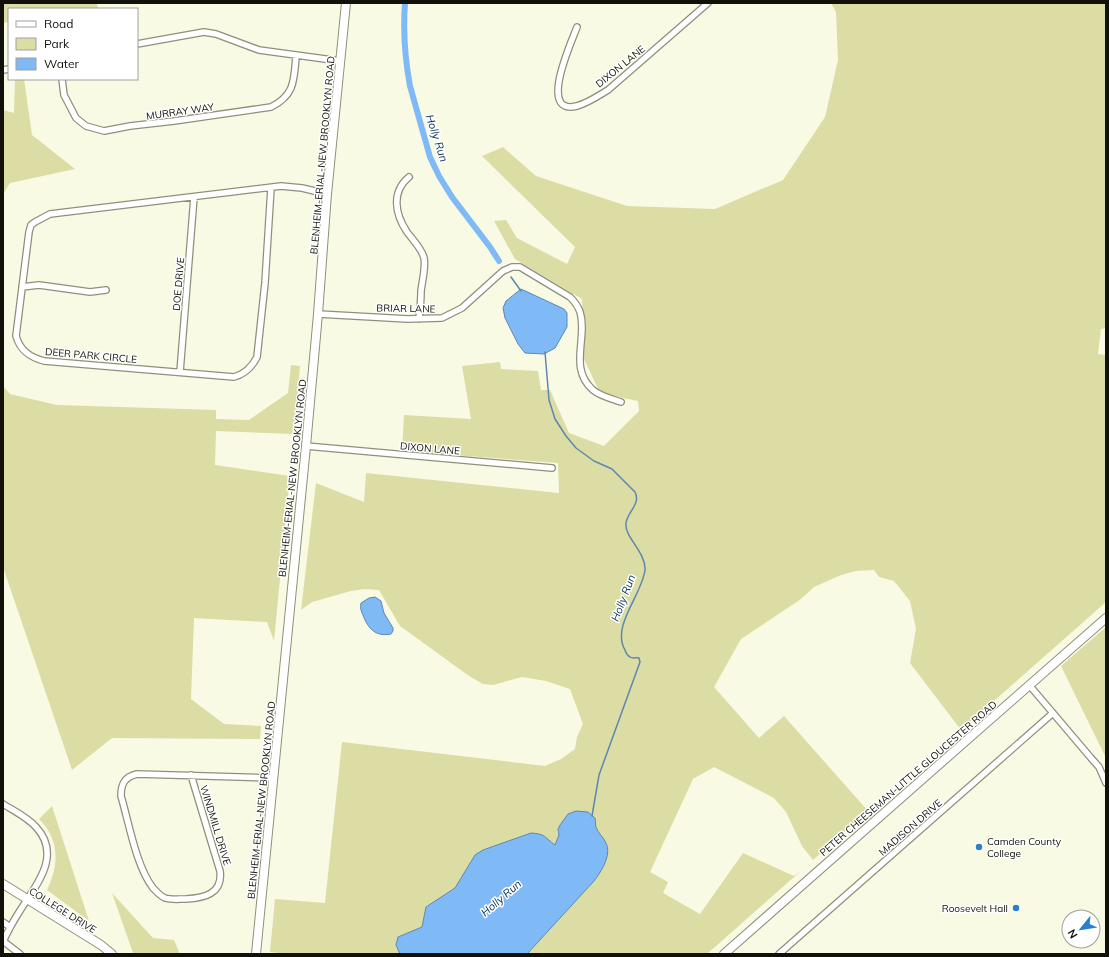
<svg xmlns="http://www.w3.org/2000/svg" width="1109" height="957" viewBox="0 0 1109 957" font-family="Mulish,sans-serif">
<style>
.green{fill:#dbdda5}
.water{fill:#7fbaf7;stroke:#5e87b0}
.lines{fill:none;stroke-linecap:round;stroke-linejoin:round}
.stream{stroke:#5e87b0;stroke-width:1.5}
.canal{stroke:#7fbaf7;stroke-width:6}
.street-casing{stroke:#8f907b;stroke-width:8}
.secondary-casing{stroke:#8f907b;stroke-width:10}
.street{stroke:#fff;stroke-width:5.5}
.secondary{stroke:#fff;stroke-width:8}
.poi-dot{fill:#2a80ce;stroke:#fff;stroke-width:1.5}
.labels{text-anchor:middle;stroke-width:3;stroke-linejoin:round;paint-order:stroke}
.street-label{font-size:10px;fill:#11110a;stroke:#fff}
.poi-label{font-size:10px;fill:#11110a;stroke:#fff;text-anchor:start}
.water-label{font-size:11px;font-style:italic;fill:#033056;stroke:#fff}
</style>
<rect width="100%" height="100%" fill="#f8fae3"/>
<path class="green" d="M3,3H97L98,9H9V22L3,23Z
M831,3H1106V328L1101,329L1098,354L1106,355V602L961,730L910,663L916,629L910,601L894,581L879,577L874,570L856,571L841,575L814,587L801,599L741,639L714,687L759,738L784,716L868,811L813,860L802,846L786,812L774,798L714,767L693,779L650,872L668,882L663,893L700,914L743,853L794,876L802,870L707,954H527L594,881L568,814L555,845L475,855L455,888L426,907L422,927L398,937L407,954H287L270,952L275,899L325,903L342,742L545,766L561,759L575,749L577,737L583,724L570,689L546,681L522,677L493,685L483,684L469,676L400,626L379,590L364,589L351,591L312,602L301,610L316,483L364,502L366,473L559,493L558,463L402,451L404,415L471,419L462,366L500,362L501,369L538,371L541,390H550L569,433L604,446L639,411L638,401L600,393L584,359L582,299L515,259L494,221L506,220L517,238L567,264L575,247L482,156L503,147L536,176L627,206L715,209L783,180L825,117L838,60L836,12Z
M15,79H24L32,135L75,169L10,183L3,194V110L14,113Z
M291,365L300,366L294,434L216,431L215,465L290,476L274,641L267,622L194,618L191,699L224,724L261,726L260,739L112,738L72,770L3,567V386L10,394L57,405L216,410V419L249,420L288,393Z
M1106,627V758L1061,666Z
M52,806L89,921L47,890C59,865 60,840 39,819Z
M112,893L153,938L174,940L180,954L133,953Z"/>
<path class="water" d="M521,289L564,309L567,313V327L555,348L544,354L525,353L518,344L505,318L503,308L506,301Z
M375,597L381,601L384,613L393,628V631L391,634C376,637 368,629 363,615C361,611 360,608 361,603L369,598Z
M576,811L588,812L595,818C596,821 595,825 596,827C598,833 604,838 606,843C612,855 601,872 594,881L527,954H400L396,945L398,937L422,927L426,907L455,888L475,855L483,850L531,833C546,834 544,837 555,845L559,835L558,829L560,825L568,814Z"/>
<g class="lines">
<path class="stream" d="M511,277L521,291
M545,352L549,400L555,419L566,436L576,448L594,461L612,469L635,492C641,504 628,511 626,523C624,537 646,552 645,570C642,595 611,626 625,650C626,653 628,656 630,657C633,659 636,657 639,658L640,662L599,775L592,816"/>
<path class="canal" d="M405,3C403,30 405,59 410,86L430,157L439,176L452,197L490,247L499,261"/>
<defs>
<path id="street" d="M577,27C572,41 537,116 577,106C588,103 598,96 608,90L708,3
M137,44L204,32L216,34L259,50L340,61
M3,70L9,69
M62,79L64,95L76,118L86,126L104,131L130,126L174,121L271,107C295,95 294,80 296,56
M409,177C391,192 395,214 407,232C412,239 422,249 424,258C426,267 422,282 421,291C421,301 420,310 419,319
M271,188L265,283L257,357C252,367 245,374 234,377L44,361C29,357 20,350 16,336L29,232L31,225L35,222L50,214L281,186L302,188L327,194
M22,287L39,285L90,292L106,290
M318,314L408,319L442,318L462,308L503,271L512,267H520L570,297C574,301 578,306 580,312C588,338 568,368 593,390C600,396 612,399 621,402
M180,372L194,197
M306,446L552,468
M1030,686L1091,758L1099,767L1106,783
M191,775L220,871C223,894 204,898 186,899C179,899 171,900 165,898C160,896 156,891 153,888C136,866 129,823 121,796C121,783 125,777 137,774L274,778
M3,804C14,811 27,817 36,827C62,855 37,884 21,909C14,920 8,930 3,942
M3,922L10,927
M3,941L20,954
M779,954L1053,713"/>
<path id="secondary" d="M3,884L101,945L112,954
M256,954L306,446L318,314L327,194L346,3
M724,954L968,739L1106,618"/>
</defs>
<use href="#street" class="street-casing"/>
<use href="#secondary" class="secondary-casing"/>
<use href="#street" class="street"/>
<use href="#secondary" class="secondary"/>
</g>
<g class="poi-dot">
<circle cx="979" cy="847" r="4"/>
<circle cx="1016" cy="908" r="4"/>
</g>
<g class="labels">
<g class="street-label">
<text transform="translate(620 66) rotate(-39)" y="4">DIXON LANE</text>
<text transform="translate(180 111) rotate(-8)" y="4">MURRAY WAY</text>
<text transform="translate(322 155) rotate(-85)" y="4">BLENHEIM-ERIAL-NEW BROOKLYN ROAD</text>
<text transform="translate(178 284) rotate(-85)" y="4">DOE DRIVE</text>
<text transform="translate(406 308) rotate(1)" y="4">BRIAR LANE</text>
<text transform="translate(91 355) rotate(5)" y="4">DEER PARK CIRCLE</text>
<text transform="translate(430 448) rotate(5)" y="4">DIXON LANE</text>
<text transform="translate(292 478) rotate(-84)" y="4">BLENHEIM-ERIAL-NEW BROOKLYN ROAD</text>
<text transform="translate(908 778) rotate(-41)" y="4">PETER CHEESEMAN-LITTLE GLOUCESTER ROAD</text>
<text transform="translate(261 800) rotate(-84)" y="4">BLENHEIM-ERIAL-NEW BROOKLYN ROAD</text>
<text transform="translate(216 825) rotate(73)" y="4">WINDMILL DRIVE</text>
<text transform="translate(910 827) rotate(-41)" y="4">MADISON DRIVE</text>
<text transform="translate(63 910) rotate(32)" y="4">COLLEGE DRIVE</text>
</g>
<g class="poi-label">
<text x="987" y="845">Camden County<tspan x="987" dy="12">College</tspan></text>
<text x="1008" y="912" text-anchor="end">Roosevelt Hall</text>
</g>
<g class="water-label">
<text transform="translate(437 138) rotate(72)" y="4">Holly Run</text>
<text transform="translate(623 598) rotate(-69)" y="4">Holly Run</text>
<text transform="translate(501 898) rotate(-41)" y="4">Holly Run</text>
</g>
</g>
<rect width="1109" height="957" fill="none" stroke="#11110a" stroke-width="8"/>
<rect x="8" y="8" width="130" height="72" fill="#ffffff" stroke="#a0a09d"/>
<rect x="16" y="21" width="20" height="6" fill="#ffffff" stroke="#a0a09d"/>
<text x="44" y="28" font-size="12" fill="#11110a">Road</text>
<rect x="16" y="38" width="20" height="12" fill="#dbdda5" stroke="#a0a09d"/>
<text x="44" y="48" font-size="12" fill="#11110a">Park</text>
<rect x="16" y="58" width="20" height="12" fill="#7fbaf7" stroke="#a0a09d"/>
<text x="44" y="68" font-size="12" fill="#11110a">Water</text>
<g transform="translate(1081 929) rotate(240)"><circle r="19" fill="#ffffff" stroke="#a0a09d"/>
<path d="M0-3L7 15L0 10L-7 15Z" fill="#2a80ce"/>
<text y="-6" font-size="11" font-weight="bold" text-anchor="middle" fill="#11110a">N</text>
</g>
</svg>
